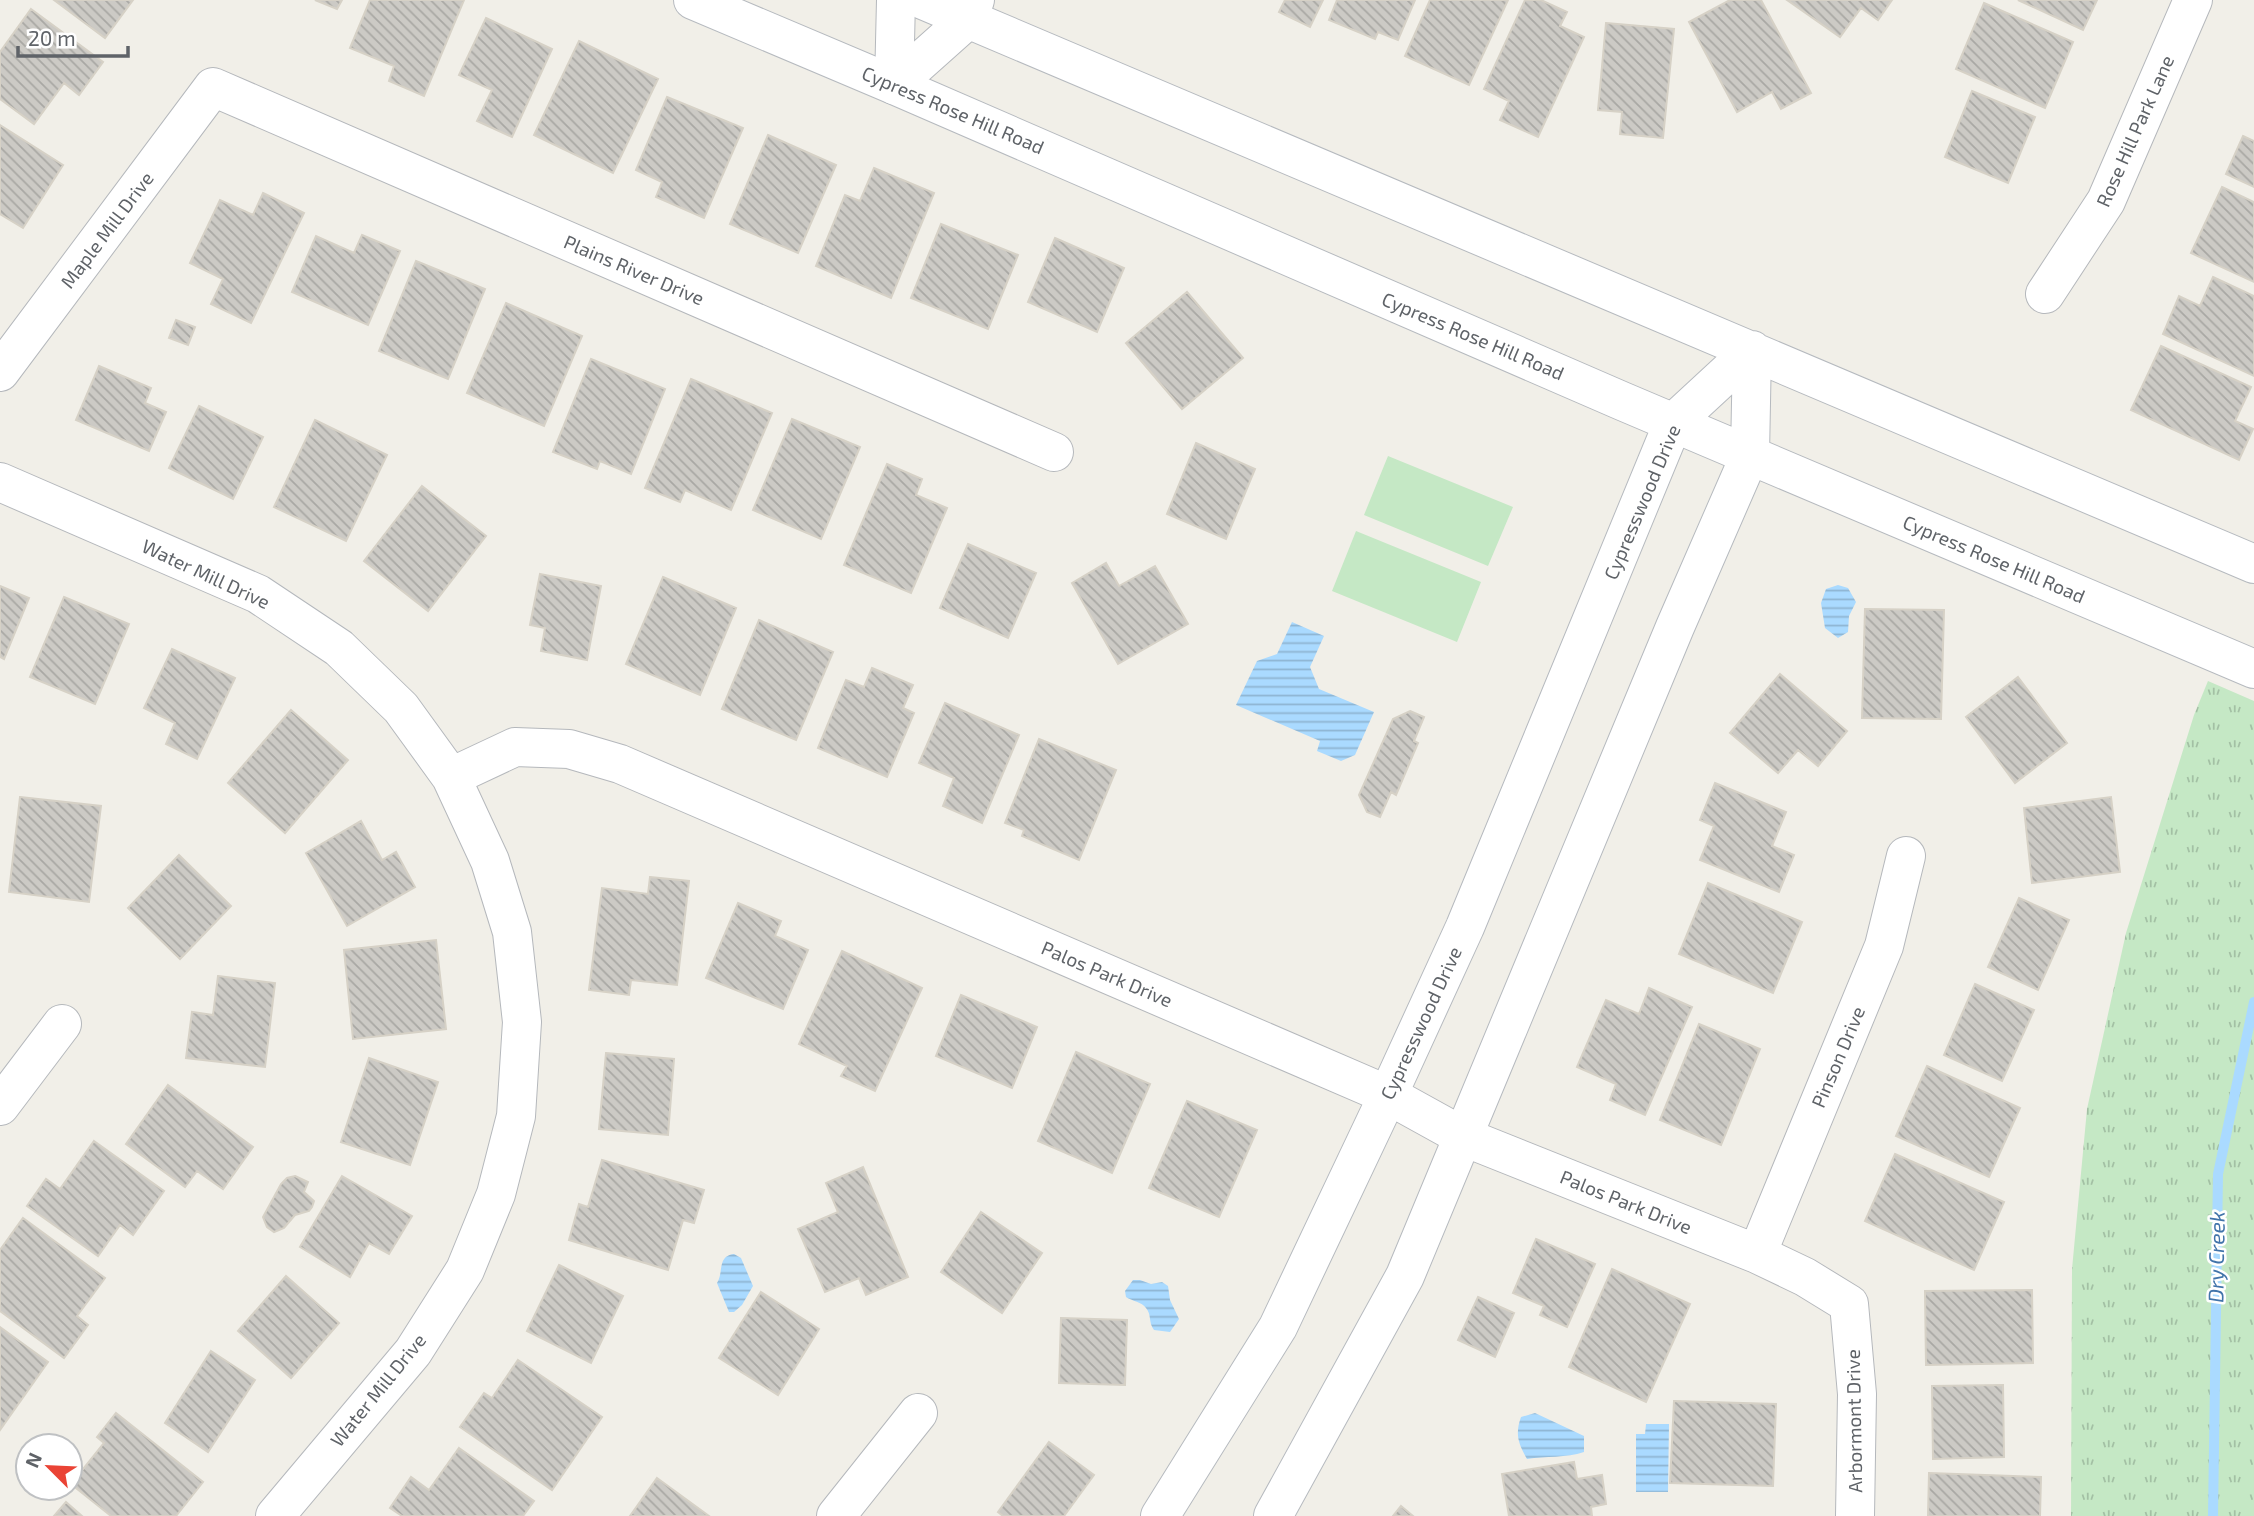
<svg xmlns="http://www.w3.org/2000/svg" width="2254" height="1516" viewBox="0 0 2254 1516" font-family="'Exo 2',sans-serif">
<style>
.grass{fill:url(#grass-tufts)}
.pitch{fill:#c5e8c5}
.water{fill:url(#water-rules)}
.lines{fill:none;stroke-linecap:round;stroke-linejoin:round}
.stream{stroke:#aadaff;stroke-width:10}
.building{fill:url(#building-back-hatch);stroke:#d6d1c6;stroke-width:2}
.street-casing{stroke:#b5b8bc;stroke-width:40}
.secondary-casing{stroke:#b6babf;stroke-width:40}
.street{stroke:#fff;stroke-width:38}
.secondary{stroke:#fff;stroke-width:38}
.labels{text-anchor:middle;stroke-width:5;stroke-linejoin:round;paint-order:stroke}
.street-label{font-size:19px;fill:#5f6368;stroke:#fff}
.water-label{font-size:21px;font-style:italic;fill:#4174aa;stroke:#fff}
</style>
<defs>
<pattern id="grass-tufts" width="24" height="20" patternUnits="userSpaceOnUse" patternTransform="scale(1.75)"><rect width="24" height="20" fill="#c5e8c5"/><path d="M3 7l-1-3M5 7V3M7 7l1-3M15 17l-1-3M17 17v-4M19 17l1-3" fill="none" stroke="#a3c0a4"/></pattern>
<pattern id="water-rules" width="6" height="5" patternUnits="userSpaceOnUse" patternTransform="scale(1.75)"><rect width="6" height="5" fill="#aadaff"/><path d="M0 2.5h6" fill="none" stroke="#8eb4d2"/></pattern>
<pattern id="building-back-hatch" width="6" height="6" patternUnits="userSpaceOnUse" patternTransform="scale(1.75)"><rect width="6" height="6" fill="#cccac5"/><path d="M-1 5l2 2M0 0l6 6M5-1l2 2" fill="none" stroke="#a9a8a4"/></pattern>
</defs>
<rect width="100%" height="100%" fill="#f1efe8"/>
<path class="grass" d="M2208,681L2254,701V1516H2071L2072,1269L2087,1109L2126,933L2194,715Z"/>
<path class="pitch" d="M1388,456L1513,507L1488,566L1364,515Z
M1356,531L1481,582L1457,642L1332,591Z"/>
<path class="water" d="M1838,585L1848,588L1856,602L1849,616L1848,632L1838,638L1825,628L1821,603L1826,589Z
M1292,622L1324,636L1310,667L1319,689L1374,712L1355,755L1341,761L1317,751L1320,741L1236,705L1257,661L1277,654Z
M734,1254L741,1258L753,1286L742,1305L734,1312H729L717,1283C724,1272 717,1256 734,1254Z
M1133,1280H1140L1151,1284L1162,1282L1168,1286L1170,1300L1179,1319L1170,1332L1154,1330C1148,1322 1152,1315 1146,1308C1142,1302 1132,1301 1126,1297L1125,1291Z
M1535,1413L1584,1436V1452C1566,1458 1546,1456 1527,1459C1518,1443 1515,1434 1521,1417Z
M1646,1424H1669L1668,1492H1636V1434H1645Z"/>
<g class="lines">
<path class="stream" d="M2213,1516L2218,1174L2254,1002"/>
</g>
<path class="building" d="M54,0H133L105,38Z
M315,0H342L337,9Z
M370,0H464L424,96L389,81L394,66L350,48Z
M1285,0H1323L1310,27L1279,12Z
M1337,0H1415L1398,40L1378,32L1375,39L1329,20Z
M1430,0H1508L1469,85L1405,56Z
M1525,0H1541L1567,12L1560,26L1584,37L1538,137L1500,120L1509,101L1484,89Z
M1730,0H1761L1811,93L1781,109L1772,92L1737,112L1689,22Z
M1787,0H1892L1878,20L1861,8L1840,37Z
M2018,0H2097L2083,30Z
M1984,3L2073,42L2045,108L1956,69Z
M31,9L103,62L79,95L64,83L34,124L0,99V52Z
M486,18L552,49L512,137L477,121L492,90L459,75Z
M1606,23L1674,29L1663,138L1620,134L1622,112L1598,110Z
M579,41L658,79L613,173L534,135Z
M1972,91L2035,117L2008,183L1945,157Z
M667,97L743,128L704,218L656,197L662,182L636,170Z
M0,125L63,165L23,228L0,214Z
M768,135L836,165L798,253L730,224Z
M2243,136L2254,141V187L2226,174Z
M874,168L934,193L891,298L816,266L845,195L860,201Z
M2222,187L2254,202V282L2191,253Z
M263,193L304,213L251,323L211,304L223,279L190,263L220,200L253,215Z
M941,224L1018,255L988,329L911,298Z
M362,235L400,251L368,325L292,292L316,236L354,253Z
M1055,238L1124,268L1097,332L1028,302Z
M416,261L485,289L448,379L379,351Z
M2213,277L2254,296V376L2163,334L2179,296L2200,306Z
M1187,292L1243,358L1182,409L1126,343Z
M506,303L582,336L544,426L467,393Z
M176,320L195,327L188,345L169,338Z
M2161,346L2251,387L2235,421L2253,429L2239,460L2131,410Z
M591,359L665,389L631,474L600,461L597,469L553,452Z
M99,366L151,388L145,403L166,412L149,451L76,420Z
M691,379L772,413L731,510L685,490L680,502L645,488Z
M199,406L263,437L233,499L169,468Z
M792,419L860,447L821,539L753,510Z
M315,420L387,455L346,541L274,507Z
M1196,443L1255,469L1226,539L1167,514Z
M887,464L922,479L916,495L947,508L911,593L844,565Z
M422,486L486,536L428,611L364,561Z
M968,544L1036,573L1008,638L940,608Z
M1106,563L1119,586L1155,566L1188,624L1118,664L1072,583Z
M540,574L601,586L587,660L541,651L545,628L530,625Z
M663,577L736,608L700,695L626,664Z
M0,586L29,598L4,659L0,657Z
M64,597L129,624L95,704L30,677Z
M1865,609L1944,610L1941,719L1862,718Z
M759,620L833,652L796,740L722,709Z
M172,649L235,678L197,759L166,744L175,723L144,708Z
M872,668L913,685L903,708L914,713L887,777L818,748L846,680L864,687Z
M1780,674L1847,731L1818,766L1798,750L1778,773L1730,733Z
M2018,677L2067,743L2015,783L1966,717Z
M945,703L1019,735L982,823L943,806L954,778L919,763Z
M291,710L348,760L285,833L228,783Z
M1410,711L1424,717L1414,741L1418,743L1396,795L1391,792L1380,817L1367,812L1359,795L1393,719Z
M1039,739L1116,770L1079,860L1022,836L1024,830L1005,823Z
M1715,783L1786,812L1772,846L1794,855L1779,892L1700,860L1714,826L1700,820Z
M20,797L101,806L89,902L9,892Z
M2111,797L2120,872L2032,883L2024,808Z
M361,821L382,860L396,852L415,887L347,926L306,853Z
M179,855L231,906L180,959L128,908Z
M650,877L689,881L677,985L631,980L629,995L589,990L602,888L648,894Z
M1708,883L1802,922L1773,993L1679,954Z
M2019,898L2069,920L2038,990L1988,967Z
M738,903L781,921L775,936L808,950L783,1009L706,978Z
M436,940L446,1029L353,1039L344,950Z
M842,951L922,988L875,1091L841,1076L847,1066L799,1044Z
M218,976L275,983L265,1067L186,1058L192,1012L213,1015Z
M1975,984L2034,1010L2002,1081L1944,1055Z
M1649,988L1692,1007L1645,1115L1610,1100L1616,1084L1577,1067L1606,1000L1639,1014Z
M961,995L1037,1027L1012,1088L936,1056Z
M1699,1024L1760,1049L1721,1145L1660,1120Z
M1076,1052L1150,1084L1112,1173L1038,1141Z
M606,1053L674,1059L668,1135L599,1129Z
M369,1058L438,1082L410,1165L341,1142Z
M1927,1066L2020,1108L1989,1177L1896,1136Z
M168,1085L253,1147L223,1189L197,1171L185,1187L126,1144Z
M1187,1101L1257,1130L1219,1217L1149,1188Z
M94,1141L164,1191L133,1235L120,1225L98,1256L27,1206L46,1179L60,1189Z
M1895,1154L2004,1202L1974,1270L1865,1221Z
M602,1160L704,1190L694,1223L683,1220L668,1270L569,1240L579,1204L588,1207Z
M863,1167L908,1277L866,1295L859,1278L825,1292L798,1229L838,1212L826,1183Z
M295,1176L308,1182L304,1192L314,1201L312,1207L309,1211L295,1215L284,1228L274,1232L267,1227L263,1217L281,1184L287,1178Z
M342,1176L412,1216L389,1254L369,1243L350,1277L300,1247Z
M981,1212L1042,1253L1002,1313L941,1272Z
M23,1218L105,1278L77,1316L88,1325L64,1358L0,1311V1250Z
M1536,1239L1595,1264L1567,1327L1540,1315L1544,1306L1513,1293Z
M559,1265L623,1296L591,1363L527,1331Z
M1612,1269L1690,1304L1646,1402L1569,1367Z
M286,1276L339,1323L291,1378L238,1331Z
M2032,1290L2033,1363L1926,1365L1925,1291Z
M761,1292L819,1329L778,1395L719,1358Z
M1478,1297L1514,1313L1495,1357L1458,1340Z
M1061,1318L1127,1320L1125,1385L1059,1383Z
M0,1327L48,1362L0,1430Z
M211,1351L255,1380L208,1452L165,1423Z
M518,1360L602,1417L552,1490L460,1427L484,1393L492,1398Z
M2003,1385L2004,1457L1933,1459L1932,1386Z
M1674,1401L1776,1404L1773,1486L1670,1483Z
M116,1413L203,1482L176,1516H111L71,1484L104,1443L97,1437Z
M1049,1442L1094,1475L1064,1516H1003L998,1512Z
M459,1448L534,1501L523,1516H402L390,1508L411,1477L429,1490Z
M1574,1462L1577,1479L1602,1475L1606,1504L1591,1507L1592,1516H1509L1502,1474Z
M1929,1473L2041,1477L2040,1516H1928Z
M657,1478L709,1516H630Z
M66,1502L82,1516H54Z
M1401,1506L1413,1516H1393Z"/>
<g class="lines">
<defs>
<path id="street" d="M894,85L968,19L975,0
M894,85L896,0
M2045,294L2106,201L2193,0
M0,372L213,87L1054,452
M0,482L258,594L339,648L401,708L451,777L490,861L512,932L522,1022L516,1116L496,1194L465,1270L413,1352L275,1516
M451,777L515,747L569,749L620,764L1388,1095L1464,1137L1757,1254L1805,1277L1849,1304L1857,1394L1855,1516
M0,1106L62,1024
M1757,1254L1884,946L1906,856
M836,1516L918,1413"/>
<path id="secondary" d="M693,0L894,85L1622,401L2254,669
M923,0L2254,564
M1160,1516L1278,1327L1388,1095L1465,927L1673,423L1752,350
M1273,1516L1405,1276L1675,627L1750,455L1752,350"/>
</defs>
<use href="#street" class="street-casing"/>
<use href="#secondary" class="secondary-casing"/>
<use href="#street" class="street"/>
<use href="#secondary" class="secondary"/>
</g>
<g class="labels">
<g class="street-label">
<text transform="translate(953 110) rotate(23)" y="7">Cypress Rose Hill Road</text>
<text transform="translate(2135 131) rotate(-66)" y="7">Rose Hill Park Lane</text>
<text transform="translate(107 230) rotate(-53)" y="7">Maple Mill Drive</text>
<text transform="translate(634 270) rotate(23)" y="7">Plains River Drive</text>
<text transform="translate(1473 336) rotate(23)" y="7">Cypress Rose Hill Road</text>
<text transform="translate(1642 502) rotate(-67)" y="7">Cypresswood Drive</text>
<text transform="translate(1994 559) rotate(23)" y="7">Cypress Rose Hill Road</text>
<text transform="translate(206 574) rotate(25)" y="7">Water Mill Drive</text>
<text transform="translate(1107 974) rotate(23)" y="7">Palos Park Drive</text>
<text transform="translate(1421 1023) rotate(-65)" y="7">Cypresswood Drive</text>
<text transform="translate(1838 1057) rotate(-67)" y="7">Pinson Drive</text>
<text transform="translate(1626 1202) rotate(22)" y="7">Palos Park Drive</text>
<text transform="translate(378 1390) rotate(-51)" y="7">Water Mill Drive</text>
<text transform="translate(1854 1421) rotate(-91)" y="7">Arbormont Drive</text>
</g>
<g class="water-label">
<text transform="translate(2217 1257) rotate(-89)" y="7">Dry Creek</text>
</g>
</g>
<g transform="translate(49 1467) rotate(294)"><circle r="33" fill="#ffffff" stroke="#bfc1c3" stroke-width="2"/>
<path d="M0-5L12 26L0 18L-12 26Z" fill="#ea4335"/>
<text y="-10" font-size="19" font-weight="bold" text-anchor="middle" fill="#5f6368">N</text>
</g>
<path d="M18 46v10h110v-10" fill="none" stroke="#5f6368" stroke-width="3.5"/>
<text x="28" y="46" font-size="21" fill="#5f6368" stroke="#ffffff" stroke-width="5" paint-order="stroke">20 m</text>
</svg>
